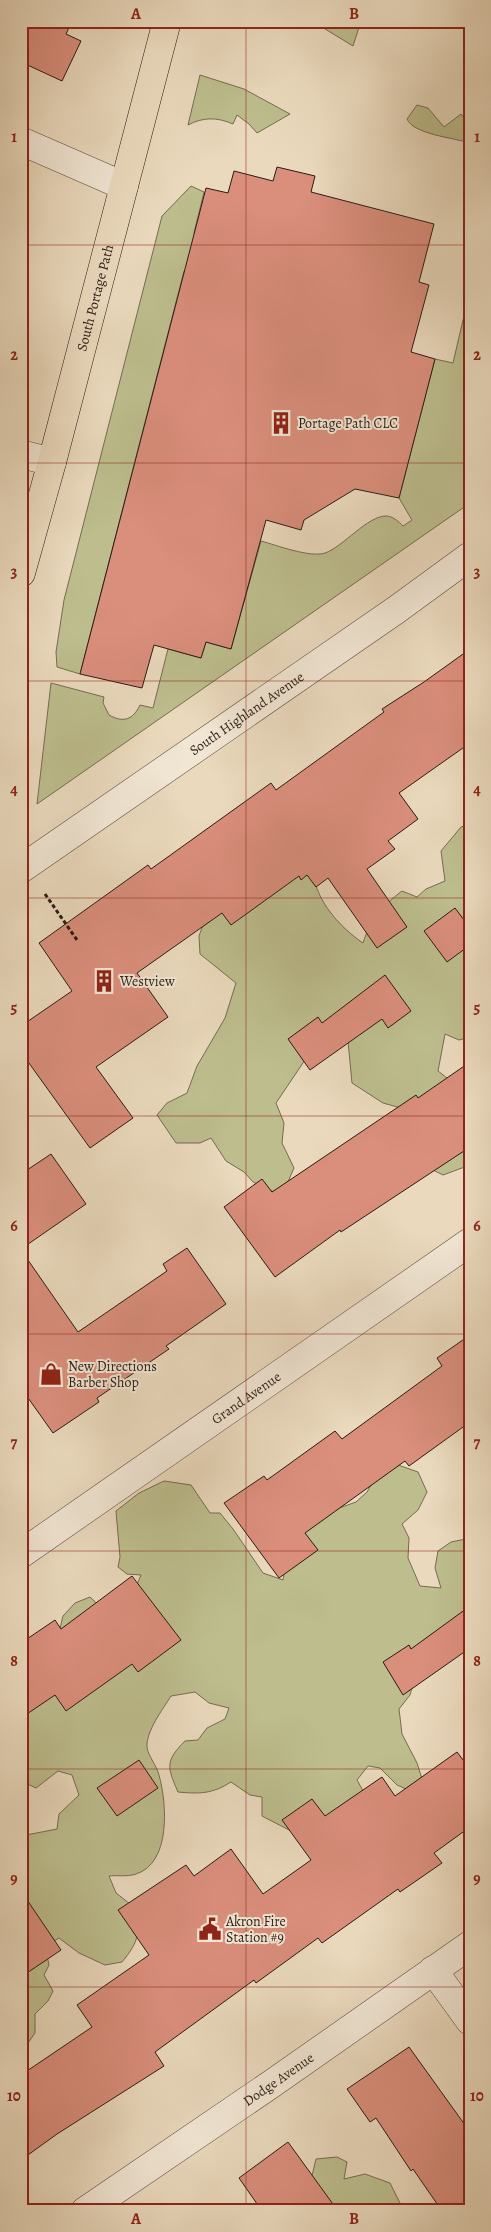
<svg xmlns="http://www.w3.org/2000/svg" width="491" height="2232" viewBox="0 0 491 2232" font-family="Alegreya,serif">
<style>
.green{fill:#bdbd8d;stroke:#746c50}
.building{fill:#da8e7c;stroke:#2a1b14}
.lines{fill:none;stroke-linecap:round;stroke-linejoin:round}
.minor-casing{stroke:#5a4a3e;stroke-width:29}
.major-casing{stroke:#2a1b14;stroke-width:29}
.path{stroke:#2a1b14;stroke-width:3;stroke-dasharray:4 2.5;stroke-linecap:butt}
.minor{stroke:#f1e6d4;stroke-width:28}
.major{stroke:#ead9bd;stroke-width:28}
.grid{fill:none;stroke:#8f2418;stroke-width:1;stroke-opacity:0.55}
.labels{text-anchor:middle;stroke-width:4;stroke-linejoin:round;paint-order:stroke}
.street-label{font-size:14px;fill:#2a1b14;stroke:#f1e6d4}
.poi-label{font-size:14px;fill:#2a1b14;stroke:#f1e6d4;text-anchor:start}
.neatline{fill:none;stroke:#8f2418;stroke-width:2}
.grid-label{font-size:16px;text-anchor:middle;font-weight:bold;fill:#8f2418}
</style>
<rect width="100%" height="100%" fill="#ead9bd"/>
<filter id="stains"><feTurbulence type="fractalNoise" baseFrequency=".004" numOctaves="4"/><feColorMatrix values="0 0 0 0 .2 0 0 0 0 .09 0 0 0 0 .02 0 0 0 .5 -.17"/></filter>
<radialGradient id="worn" r=".72"><stop offset=".6" stop-color="#630" stop-opacity="0"/><stop offset="1" stop-color="#630" stop-opacity=".3"/></radialGradient>
<path class="green" d="M312,21H361L353,46Z
M200,75L244,89L290,114L257,133L249,124L237,115L233,124C217,117 203,117 188,125Z
M417,105L428,108L444,127L461,114L470,127L469,140L462,141C447,137 413,133 407,119Z
M191,186L204,192L194,233L201,235L191,273L184,271L80,674L57,667L56,652L64,600L162,216Z
M470,290V503L37,804L51,683L104,697L103,703L109,715C123,723 133,720 140,705L153,708L168,649L201,658L206,642L231,649L261,541C276,545 310,558 325,553C343,547 368,515 387,516C394,517 399,522 403,526L412,520L399,498L435,359L453,363Z
M470,824V1037L459,1040L445,1034L438,1071L470,1096V1165L443,1175L417,1162L408,1110L383,1103L352,1083L348,1041L309,1054L276,1103L284,1123L282,1143L294,1168L287,1184L276,1193L253,1182L244,1172L226,1161L211,1138L200,1143H176L157,1115L167,1103L187,1093L197,1066L225,1018L236,983L200,954L199,936L207,914L301,870C319,884 314,886 324,903C333,918 348,933 363,943C372,916 380,908 402,891L417,897L426,889L445,881L441,851L461,827Z
M398,1465L418,1472L427,1492L418,1510L402,1524L409,1538L408,1558L420,1586L441,1588L435,1568L438,1551L451,1542L466,1539L470,1526V1612L415,1677L410,1695L399,1709L402,1734L417,1763L423,1782L413,1792L397,1785L380,1768L368,1766L357,1780L366,1796L363,1812L301,1825L289,1830L262,1816V1797L250,1795L231,1782C212,1794 200,1794 178,1792C167,1767 165,1761 185,1741L198,1740L207,1728L225,1719L229,1708L209,1703L195,1692L171,1696C163,1709 146,1731 147,1747C148,1756 157,1766 159,1775C167,1804 171,1863 136,1874C128,1877 117,1875 109,1876L116,1893L134,1907C140,1933 140,1940 122,1962L105,1965L79,1953L59,1938L45,1946L49,1965L44,1975L53,1991L48,2001L35,2014V2033L21,2053V1836L57,1829L59,1814L79,1795L72,1775L58,1771L36,1788L21,1781V1696L58,1637L63,1616L75,1603L90,1597L105,1611L133,1594L141,1575L127,1574L118,1567L120,1557L116,1511L139,1493L164,1481L191,1485L210,1513H220L233,1529L263,1573L283,1580L291,1532L328,1512L356,1502L367,1492L376,1476Z
M337,2157L347,2162L344,2179L365,2174L390,2183L404,2211H316L310,2184L316,2159Z"/>
<path class="building" d="M21,21H72L66,34L81,41L62,81L21,62Z
M277,167L315,176L311,192L434,224L419,282L429,285L411,352L435,359L399,498L355,489L304,520L301,530L266,520L231,649L206,642L201,658L154,645L142,688L80,674L206,188L228,193L234,171L273,181Z
M470,649V743L399,793L418,819L388,841L395,849L367,869L407,927L377,948L328,878L316,887L307,875L301,880L299,876L231,925L222,913L137,973L168,1017L96,1067L133,1118L90,1148L21,1052V1026L72,991L39,943L148,865L151,869L271,783L276,790L384,712L382,709L424,682Z
M455,908L470,928V945L447,962L424,931Z
M385,975L411,1011L388,1028L382,1019L310,1070L288,1039L318,1017L322,1023Z
M470,1062V1147L341,1232L340,1230L275,1277L224,1207L262,1179L272,1192L416,1095L418,1098Z
M51,1154L86,1204L21,1249V1174Z
M187,1248L226,1304L166,1346L169,1349L97,1398L99,1402L53,1433L21,1388V1250L78,1332L167,1271L163,1264Z
M470,1335V1422L409,1466L405,1461L305,1533L318,1550L279,1578L224,1503L264,1476L267,1480L335,1431L342,1439L442,1366L437,1358Z
M132,1576L181,1640L138,1672L132,1664L66,1711L55,1695L21,1718V1643L55,1620L61,1629Z
M470,1606V1648L403,1695L383,1662L409,1645L411,1649Z
M457,1752L470,1769V1827L434,1853L442,1863L400,1892L398,1889L322,1943L318,1938L256,1983L254,1980L155,2052L164,2066L57,2134L21,2160V2075L92,2027L77,2005L149,1955L118,1910L186,1865L194,1876L231,1849L263,1894L311,1860L282,1820L312,1799L325,1816L382,1777L395,1796Z
M139,1760L158,1788L117,1816L97,1788Z
M21,1891L61,1950L21,1977Z
M409,2047L470,2132V2211H442L413,2169L411,2171L376,2118L370,2122L347,2089Z
M288,2142L338,2211H262L239,2178Z"/>
<g class="lines">
<defs>
<g id="minor">
<path d="M21,141L124,186"/>
<path d="M21,454L52,462"/>
<path id="s1" d="M21,869L396,610L470,556"/>
<path id="s2" d="M21,1554L470,1242"/>
<path d="M433,1970L470,2021"/>
<path id="s3" d="M85,2211L270,2085L470,1945"/>
</g>
<g id="major">
<path id="s4" d="M21,573L52,462L167,21"/>
</g>
</defs>
<use href="#minor" class="minor-casing"/>
<use href="#major" class="major-casing"/>
<path class="path" d="M45,894L77,940"/>
<use href="#minor" class="minor"/>
<use href="#major" class="major"/>
</g>
<path class="grid" d="M246,21V2211M21,245H470M21,463H470M21,681H470M21,898H470M21,1116H470M21,1334H470M21,1551H470M21,1769H470M21,1987H470"/>
<defs>
<symbol id="building-bare" viewBox="-9 -9 18 18"><path d="M-4-6H4V6H1V3H-1V6H-4ZM-2.5-4.3h1.7v1.8h-1.7ZM.8-4.3h1.7v1.8H.8ZM-2.5-1h1.7V.8h-1.7ZM.8-1h1.7V.8H.8Z" fill="#8f2418" stroke="#f1e6d4" stroke-width="2.5" paint-order="stroke"/></symbol>
<symbol id="shop-bare" viewBox="-9 -9 18 18"><path d="M-5-2.5h2.3a2.7 3.5 0 0 1 5.4 0H5L5.5 6h-11ZM-1.5-2.5h3a1.5 2.3 0 0 0-3 0Z" fill="#8f2418" stroke="#f1e6d4" stroke-width="2.5" paint-order="stroke"/></symbol>
<symbol id="civic-bare" viewBox="-9 -9 18 18"><path d="M-.6-6.5H3V-4.5H.6V-3L4-1V1h2V6H-6V1h2V-1L-.6-3ZM-1.2 2.5V6h2.4V2.5Z" fill="#8f2418" stroke="#f1e6d4" stroke-width="2.5" paint-order="stroke"/></symbol>
</defs>
<g fill-rule="evenodd">
<use href="#building-bare" x="265" y="407" width="32" height="32"/>
<use href="#building-bare" x="88" y="965" width="32" height="32"/>
<use href="#shop-bare" x="35" y="1358" width="32" height="32"/>
<use href="#civic-bare" x="194" y="1913" width="32" height="32"/>
</g>
<g class="labels">
<g class="street-label">
<text dy="5" stroke="none"><textPath href="#s4" startOffset="285">South Portage Path</textPath></text>
<text dy="5" stroke="none"><textPath href="#s1" startOffset="274">South Highland Avenue</textPath></text>
<text dy="5" stroke="none"><textPath href="#s2" startOffset="274">Grand Avenue</textPath></text>
<text dy="5" stroke="none"><textPath href="#s3" startOffset="234">Dodge Avenue</textPath></text>
</g>
<g class="poi-label">
<text x="298" y="428">Portage Path CLC</text>
<text x="120" y="986">Westview</text>
<text x="68" y="1371">New Directions<tspan x="68" dy="16">Barber Shop</tspan></text>
<text x="226" y="1926">Akron Fire<tspan x="226" dy="16">Station #9</tspan></text>
</g>
</g>
<rect width="491" height="2232" fill="none" stroke="#ead9bd" stroke-width="55"/>
<rect x="28" y="28" width="436" height="2176" class="neatline"/>
<g class="grid-label">
<text x="136" y="19">A</text>
<text x="354" y="19">B</text>
<text x="14" y="142">1</text>
<text x="477" y="142">1</text>
<text x="14" y="360">2</text>
<text x="477" y="360">2</text>
<text x="14" y="577">3</text>
<text x="477" y="577">3</text>
<text x="14" y="795">4</text>
<text x="477" y="795">4</text>
<text x="14" y="1013">5</text>
<text x="477" y="1013">5</text>
<text x="14" y="1231">6</text>
<text x="477" y="1231">6</text>
<text x="14" y="1448">7</text>
<text x="477" y="1448">7</text>
<text x="14" y="1666">8</text>
<text x="477" y="1666">8</text>
<text x="14" y="1884">9</text>
<text x="477" y="1884">9</text>
<text x="14" y="2101">10</text>
<text x="477" y="2101">10</text>
<text x="136" y="2224">A</text>
<text x="354" y="2224">B</text>
</g>
<rect width="100%" height="100%" filter="url(#stains)"/>
<rect width="100%" height="100%" fill="url(#worn)"/>
</svg>
